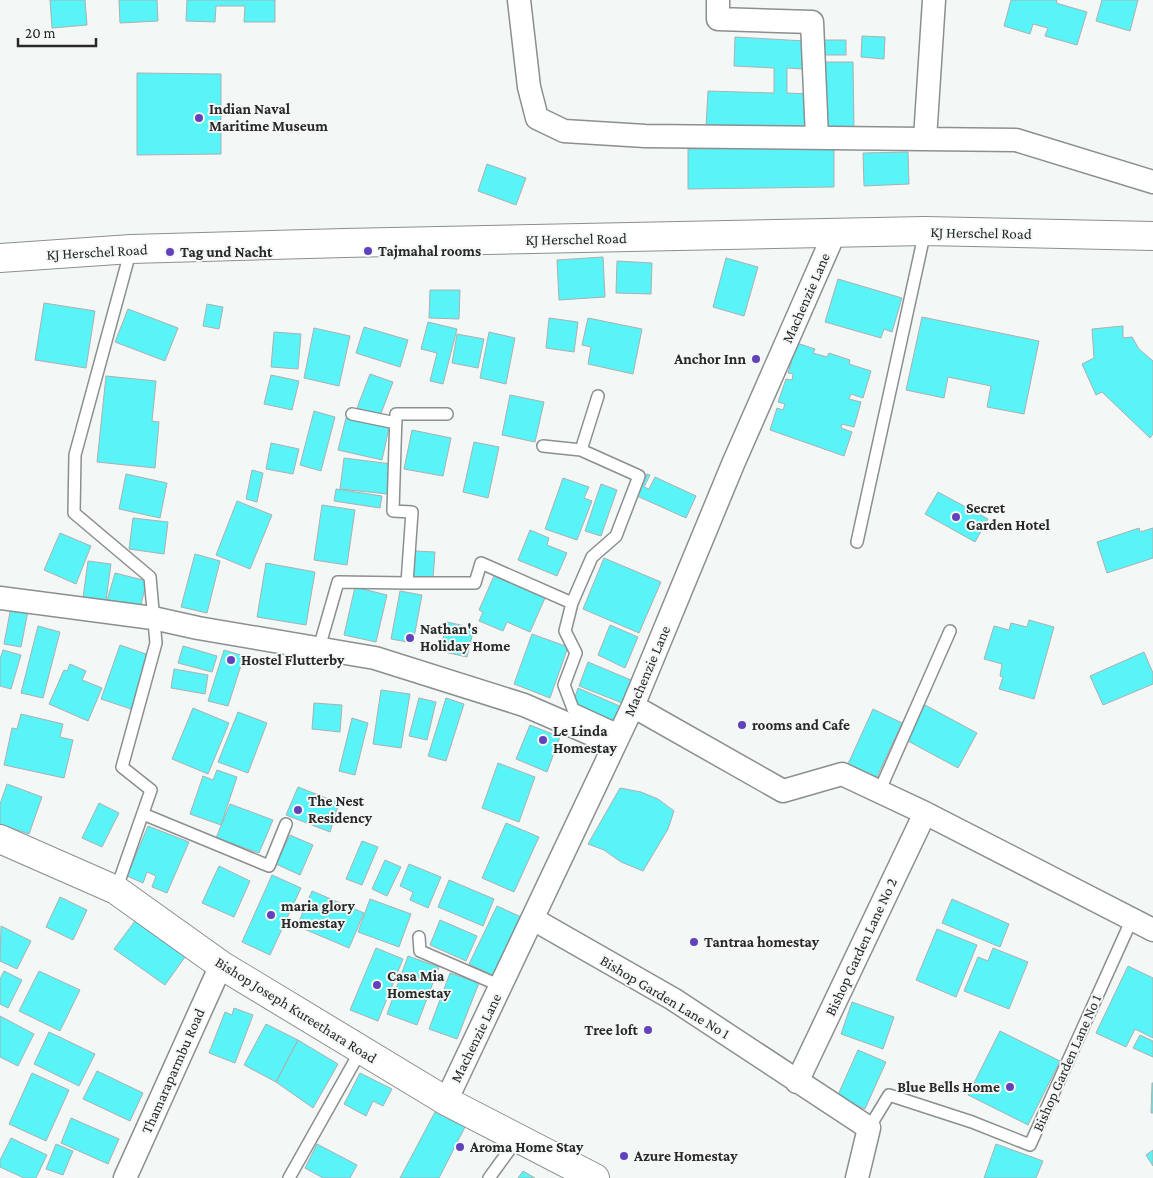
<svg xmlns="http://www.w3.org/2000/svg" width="1153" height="1178" viewBox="0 0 1153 1178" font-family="'Crimson Pro',serif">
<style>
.building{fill:#59f4f8;stroke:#acb0b0}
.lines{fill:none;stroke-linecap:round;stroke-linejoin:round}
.service-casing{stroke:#8b8f8e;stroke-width:14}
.minor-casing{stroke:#8b8f8e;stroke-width:25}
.tertiary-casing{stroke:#8b8f8e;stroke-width:30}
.secondary-casing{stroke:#8b8f8e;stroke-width:30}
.service{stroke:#fff;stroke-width:11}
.minor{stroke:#fff;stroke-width:22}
.tertiary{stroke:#fff;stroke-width:28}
.secondary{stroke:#fff;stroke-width:28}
.poi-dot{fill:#6242bb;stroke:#f3f7f6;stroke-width:2}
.labels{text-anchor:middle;stroke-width:4;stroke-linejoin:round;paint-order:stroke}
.poi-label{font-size:15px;font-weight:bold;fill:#272828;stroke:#f3f7f6;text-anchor:start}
.street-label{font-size:15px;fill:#272828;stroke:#f3f7f6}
</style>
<rect width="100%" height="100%" fill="#f3f7f6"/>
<path class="building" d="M50,0H85L87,25L52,28Z
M119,0H157L158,21L120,23Z
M187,0H275V22H244L245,6H216L215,22L186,21Z
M1011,0H1057L1056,3L1087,12L1077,45L1045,36L1048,28L1033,24L1030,34L1004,26Z
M1102,0H1138L1130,31L1096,21Z
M862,36L885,37L884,59L861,57Z
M735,37L805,41L803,69L787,68V93L811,94L810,131L706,127L708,91L774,93V68L734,66Z
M824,40H846V55H824Z
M820,62H853L854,127H821Z
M137,73L221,74V154L137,155Z
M834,147V187L688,189V149Z
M908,152L909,184L864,186L863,153Z
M487,164L526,178L516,205L478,191Z
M603,257L605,297L559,300L557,260Z
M726,258L758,267L744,316L713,307Z
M617,261L652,263L651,294L616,293Z
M838,279L902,298L892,332L884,329L881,338L825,322Z
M430,290H460L459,319L429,318Z
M44,303L95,311L86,368L35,360Z
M207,304L223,307L219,329L203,326Z
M128,309L178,328L165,361L115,342Z
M922,317L1039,341L1024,414L987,407L991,386L948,377L944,398L906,390Z
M549,318L578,322L574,352L546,348Z
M588,318L642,329L633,374L588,364L591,347L582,345Z
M428,322L457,329L443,384L430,381L437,353L421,349Z
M1123,326V338L1132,337L1139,349L1153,361V434L1150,438L1102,392L1096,395L1082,364L1094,358L1092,329Z
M364,327L408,340L400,367L356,353Z
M314,328L350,336L339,386L304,378Z
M274,332L301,334L298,369L271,367Z
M489,332L515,338L506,384L480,378Z
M457,334L484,339L478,368L452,363Z
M797,343L815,349L813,353L827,357L829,353L850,360L849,364L871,371L863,398L851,394L849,399L861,402L854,427L842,424L841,428L852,432L844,456L770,430L777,408L783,410L785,404L778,402L786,379L792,380L793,374L788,373Z
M370,374L393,382L380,416L357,408Z
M271,375L299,381L292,410L264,404Z
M106,376L156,381L152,421L159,422L155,468L97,462Z
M510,395L544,402L535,442L502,435Z
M314,411L335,417L321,471L300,465Z
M346,418L389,428L382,460L338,450Z
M412,430L451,438L443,476L404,469Z
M474,442L499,447L488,498L463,492Z
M271,443L299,449L293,474L266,469Z
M344,458L392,464L388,494L340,489Z
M252,470L263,473L257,502L246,499Z
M126,474L167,483L160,518L119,509Z
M647,474L650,475L644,487L649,489L655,477L696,496L686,518L637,496Z
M563,478L589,487L584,498L592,501L577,540L545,529Z
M601,484L617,490L601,536L585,531Z
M336,489L382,496L380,508L334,501Z
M938,492L988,519L975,542L925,514Z
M237,501L272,515L250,569L216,555Z
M322,505L355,510L347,565L314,560Z
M133,518L168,522L164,554L129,549Z
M1139,528L1140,532L1153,528V558L1107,573L1097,542Z
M530,530L549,538L547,545L567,553L557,576L518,560Z
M60,533L91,546L76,584L44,570Z
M415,551L435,552L433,579H412Z
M195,554L220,561L207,613L181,607Z
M604,558L661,582L639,633L583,609Z
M88,561L111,564L105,608L82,605Z
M266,563L315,572L306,625L257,617Z
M115,573L147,581L139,612L106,604Z
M494,576L545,598L530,632L507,622L503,631L479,621L483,612L479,610Z
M355,587L387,595L376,642L344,635Z
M400,591L422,595L413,643L391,639Z
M11,607L28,611L21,647L4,644Z
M1029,620L1054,627L1034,699L999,689L1003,677L1000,676L1002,664L984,659L994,626L1009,630L1011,623L1027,627Z
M447,622L474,628L467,657L440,651Z
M610,625L638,637L625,668L598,655Z
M38,626L60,632L43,698L21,693Z
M532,634L568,647L550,698L514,684Z
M120,645L149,655L131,709L101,699Z
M183,646L217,656L212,672L178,663Z
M3,650L21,655L11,689L0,686V659Z
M224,650L244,656L228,706L208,701Z
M1144,652L1153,673V684L1103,705L1090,676Z
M588,662L631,680L622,703L579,686Z
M70,664L86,671L82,680L102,688L88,721L49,704L64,670L67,671Z
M174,669L208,675L205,694L171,688Z
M578,688L622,707L614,726L580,711L574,700Z
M381,690L410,694L401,748L373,744Z
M419,698L436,702L427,740L409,736Z
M446,698L464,704L446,761L428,756Z
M314,703L342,705L340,732L312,729Z
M925,705L977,733L958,768L906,740Z
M193,708L229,723L208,774L172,759Z
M873,709L902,723L877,777L848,764Z
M238,712L267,723L248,773L218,762Z
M21,714L63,724L60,737L73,740L64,778L4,765L12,728L17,729Z
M352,718L368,723L355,775L339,771Z
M530,725L560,737L547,772L516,759Z
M498,763L535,777L519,822L482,808Z
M217,770L237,777L221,825L190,814L203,776L213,780Z
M7,784L42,797L29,834L0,824V804Z
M298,787L339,803L330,832L286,815Z
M620,788L641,792L658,799L674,811L668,829L643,871L621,862L604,850L588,844Z
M99,803L119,813L102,847L82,838Z
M230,804L273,820L259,853L216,838Z
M506,823L539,837L514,892L482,878Z
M148,826L189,842L167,893L152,887L156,876L147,872L143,883L127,876Z
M290,835L313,845L300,875L276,864Z
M362,841L378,847L362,885L346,879Z
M385,860L401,867L387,896L372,889Z
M409,864L441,877L428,908L410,900L413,892L400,886Z
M219,866L250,881L234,917L202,903Z
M272,875L301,888L270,955L242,942Z
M449,880L494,899L483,926L438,907Z
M312,891L364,913L349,948L297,926Z
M60,897L87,910L73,940L46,927Z
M370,899L411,914L399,947L358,932Z
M952,899L1009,924L1000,947L942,923Z
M497,906L530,921L502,980L469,964Z
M440,920L477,936L466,961L430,945Z
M135,921L185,957L165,985L114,949Z
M1,926L31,941L17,969L0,961Z
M937,929L977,945L956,997L916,980Z
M376,948L403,959L378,1021L350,1010Z
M993,948L1028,962L1009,1009L964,991L978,957L988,961Z
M408,956L439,967L417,1025L387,1014Z
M1128,966L1153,978V1038L1135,1029L1126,1047L1096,1033Z
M4,971L22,980L8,1008L0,1004V979Z
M39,971L80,990L60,1031L19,1011Z
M450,973L479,983L457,1039L429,1029Z
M852,1002L894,1017L883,1049L841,1034Z
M234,1008L253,1015L235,1063L209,1053L225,1012L232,1015Z
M0,1016L34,1034L18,1066L0,1057Z
M266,1024L298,1040L276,1082L244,1065Z
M1000,1031L1060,1061L1028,1125L968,1095Z
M49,1032L95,1054L79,1086L34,1064Z
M1140,1035L1153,1041V1057L1133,1048Z
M298,1040L338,1064L313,1108L276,1082Z
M858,1050L886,1062L865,1109L837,1097Z
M97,1071L143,1093L130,1121L83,1099Z
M32,1073L69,1090L46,1141L9,1124Z
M360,1073L392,1089L383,1106L373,1101L366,1116L344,1104Z
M1152,1083H1153V1113H1151Z
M435,1112L465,1127L439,1178H400Z
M71,1118L119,1139L108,1164L61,1143Z
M11,1138L47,1155L36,1178H24L0,1167V1160Z
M56,1144L73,1151L63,1175L46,1169Z
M317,1144L357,1165L350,1178H323L305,1168Z
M996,1144L1043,1161L1036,1178H984Z
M1153,1150V1166L1146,1155Z
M523,1171L535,1178H518Z"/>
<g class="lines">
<defs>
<path id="service" d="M352,414L396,423
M447,414H396L393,511L412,512L407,583H475L481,563L572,603L565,631L576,653L564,685L573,709L621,731
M543,446L581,450
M857,542L925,231
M572,603L592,557L616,536L639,476L581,450L598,396
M319,648L338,582L407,583
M879,792L950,631
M143,814L269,866L286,824
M116,890L151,790L122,767L156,643L150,577L74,513L75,455L131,249
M419,937L420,951L501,986
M869,1128L889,1095L972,1122L1030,1145L1132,919
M289,1178L361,1050
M489,1178L518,1138"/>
<path id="minor" d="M519,0L529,87L537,118L564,131L645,136L1016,140L1153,182
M718,0V19L812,22L817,138
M925,139L934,0
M0,598L153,618L198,628L375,658L524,705L614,744
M633,706L783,791L842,774L925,813L1153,930
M533,919L673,999L869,1128L857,1178
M797,1082L925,813
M446,1101L633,706L733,464L834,234
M125,1178L221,965"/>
<path id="tertiary" d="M0,839L116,890L221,965L446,1101L595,1178"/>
<path id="secondary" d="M0,258L131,249L344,243L925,231L1153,236"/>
</defs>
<use href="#service" class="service-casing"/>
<use href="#minor" class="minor-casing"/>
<use href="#tertiary" class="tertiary-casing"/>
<use href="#secondary" class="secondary-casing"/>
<use href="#service" class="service"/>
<use href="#minor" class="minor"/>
<use href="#tertiary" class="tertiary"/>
<use href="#secondary" class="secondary"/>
</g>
<g class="poi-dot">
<circle cx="199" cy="118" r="5"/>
<circle cx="368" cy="251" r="5"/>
<circle cx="170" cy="252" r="5"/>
<circle cx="756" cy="359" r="5"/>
<circle cx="956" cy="517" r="5"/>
<circle cx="410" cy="638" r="5"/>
<circle cx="231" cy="660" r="5"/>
<circle cx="742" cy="725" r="5"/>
<circle cx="543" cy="740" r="5"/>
<circle cx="298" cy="810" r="5"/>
<circle cx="271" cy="915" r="5"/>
<circle cx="694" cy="942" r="5"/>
<circle cx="377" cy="985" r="5"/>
<circle cx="648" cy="1030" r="5"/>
<circle cx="1010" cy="1087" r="5"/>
<circle cx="460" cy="1147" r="5"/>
<circle cx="624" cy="1156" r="5"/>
</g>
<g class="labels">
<g class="poi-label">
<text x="209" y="114">Indian Naval<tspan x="209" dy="17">Maritime Museum</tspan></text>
<text x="378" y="256">Tajmahal rooms</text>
<text x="180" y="257">Tag und Nacht</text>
<text x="746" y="364" text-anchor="end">Anchor Inn</text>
<text x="966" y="513">Secret<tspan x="966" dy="17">Garden Hotel</tspan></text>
<text x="420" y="634">Nathan's<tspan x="420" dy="17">Holiday Home</tspan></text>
<text x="241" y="665">Hostel Flutterby</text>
<text x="752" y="730">rooms and Cafe</text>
<text x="553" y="736">Le Linda<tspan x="553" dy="17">Homestay</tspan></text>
<text x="308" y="806">The Nest<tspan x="308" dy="17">Residency</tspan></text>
<text x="281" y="911">maria glory<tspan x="281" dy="17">Homestay</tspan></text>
<text x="704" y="947">Tantraa homestay</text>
<text x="387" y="981">Casa Mia<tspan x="387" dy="17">Homestay</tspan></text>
<text x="638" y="1035" text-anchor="end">Tree loft</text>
<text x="1000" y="1092" text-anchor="end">Blue Bells Home</text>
<text x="470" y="1152">Aroma Home Stay</text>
<text x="634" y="1161">Azure Homestay</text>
</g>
<g class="street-label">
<text transform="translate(981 233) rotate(1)" y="5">KJ Herschel Road</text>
<text transform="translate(576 239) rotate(-1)" y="5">KJ Herschel Road</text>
<text transform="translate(97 252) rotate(-3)" y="5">KJ Herschel Road</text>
<text transform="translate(806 298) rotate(-66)" y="5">Machenzie Lane</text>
<text transform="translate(647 671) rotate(-67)" y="5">Machenzie Lane</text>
<text transform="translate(861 947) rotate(-65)" y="5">Bishop Garden Lane No 2</text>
<text transform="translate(665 997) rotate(31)" y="5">Bishop Garden Lane No 1</text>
<text transform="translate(296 1010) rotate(32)" y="5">Bishop Joseph Kureethara Road</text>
<text transform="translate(476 1038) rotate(-64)" y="5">Machenzie Lane</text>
<text transform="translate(1067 1063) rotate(-66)" y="5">Bishop Garden Lane No 1</text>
<text transform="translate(173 1071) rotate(-66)" y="5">Thamaraparmbu Road</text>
</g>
</g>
<path d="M18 38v8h78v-8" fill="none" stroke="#272828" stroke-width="2.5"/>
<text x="25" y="38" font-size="15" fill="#272828" stroke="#f3f7f6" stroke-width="4" paint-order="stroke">20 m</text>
</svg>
